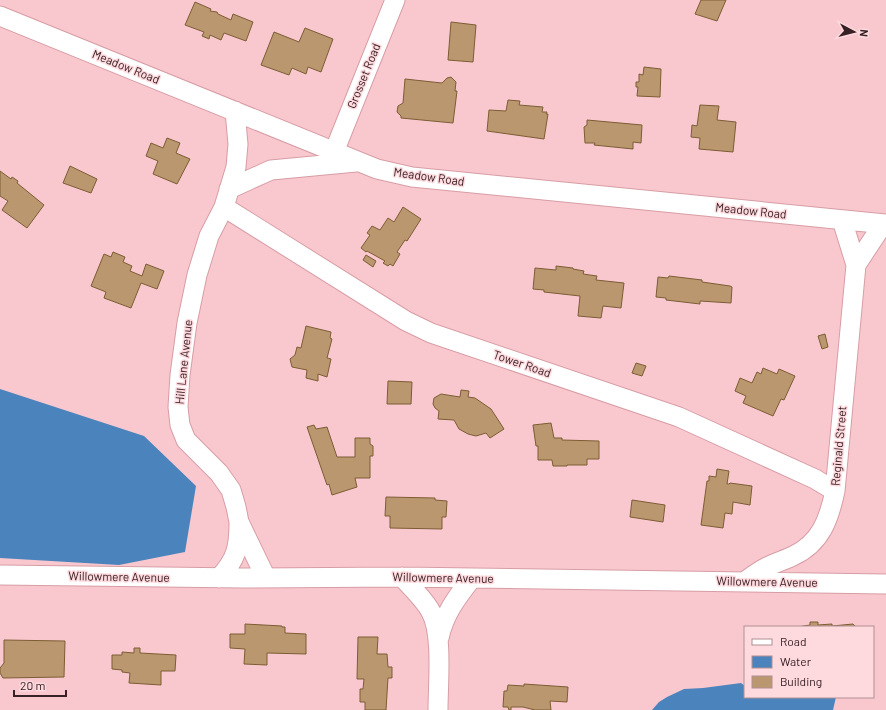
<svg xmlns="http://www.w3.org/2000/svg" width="886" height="710" viewBox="0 0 886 710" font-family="Barlow,sans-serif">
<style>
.water{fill:#4b84bd}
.building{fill:#bb976f;stroke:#7c5c34}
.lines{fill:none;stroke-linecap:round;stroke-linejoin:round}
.minor-casing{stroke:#d79da5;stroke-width:21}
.minor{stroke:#fff;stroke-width:19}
.labels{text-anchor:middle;stroke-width:3;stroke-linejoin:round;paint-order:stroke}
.street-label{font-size:12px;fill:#382125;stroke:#fed9dd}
</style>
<rect width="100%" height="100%" fill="#f9c8ce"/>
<path class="water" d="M0,389L144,436L196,486L185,552L119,565L0,558Z
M741,683L745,686V697H836L833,710H652L659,702L667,697L684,689L703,688Z"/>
<path class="building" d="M701,0H726L717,21L695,14Z
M195,2L211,9L210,11L217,12L218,14L231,20L233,14L253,22L246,41L224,33L221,40L210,35L209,39L202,36L204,32L185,25Z
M451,22L476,25L473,62L448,60Z
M305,28L333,39L321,72L308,67L306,74L292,68L289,75L261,65L274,32L299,42Z
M644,67L661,69L660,97L637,96L638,87H636V82H639V74L643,75Z
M451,77L456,82L455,91H457L453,123L401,118V116L397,112L398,106L403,103L405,79L442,83L447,78Z
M508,100L520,101L519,105L543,107L542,112H547L546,114H548L544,139L487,131L489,110L506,111Z
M700,105L719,106L717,120L736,122L733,152L699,149L700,138L691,137L692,125L697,126Z
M587,120L642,125L641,143L633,142V149L594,145L595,143H585L584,127L587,125Z
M167,138L180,143L176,153L190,159L177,184L153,174L158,161L146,156L151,143L163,148Z
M70,166L97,179L91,193L63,183Z
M0,171L11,179L12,177L18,181L17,183L44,205L27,228L2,210L8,201L0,196Z
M403,207L421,219L407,241L405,240L397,252L400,254L393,266L390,264L388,266L383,263L385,261L367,251L366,252L361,248L370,235L367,233L372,226L380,230L388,218L394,222Z
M113,252L125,257L123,262L132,266L130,271L142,276L146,264L164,271L157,289L141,283L131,308L104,298L106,292L91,286L104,254L111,257Z
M366,255L376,261L373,267L363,260Z
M556,266L573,268V269L584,271L583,274L597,276L596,280L624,283L621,308L603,306L601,318L578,316L580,296L544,292V290L533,289L535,268L556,270Z
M669,276L702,280V282L730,286L732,287L731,303L700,301V304L666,300V298L656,297L658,277L668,278Z
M306,326L331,332L330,338L332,339L327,358L331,359L327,377L318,374V381L306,378L307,370L292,367L290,359L295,355L297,347L301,348Z
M825,334L828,347L822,349L818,336Z
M636,363L646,366L642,376L632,373Z
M763,368L777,374L779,369L795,376L784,400L781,399L773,416L743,403L746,396L735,391L740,378L752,383L757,372L761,374Z
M388,381L412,382L411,404H387Z
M461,390L469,391L468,397L475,398L491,409L504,429L490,438L486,433L476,436L468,434L459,429L454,420L438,419L439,411L435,408L433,404L434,398L441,394L460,397Z
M551,423L554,438H562V440L599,441V459H587V465H567V466H553L552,460H538V446H536L533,425Z
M314,425L316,429L327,427L337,457H355V438H370V444L373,446V456H370V478H355L357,487L332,495L329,484L327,485L307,427Z
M717,469L729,471L727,484H729L730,483L752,486L750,505L733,502L732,514L725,513L723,528L701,525L707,481H709V476L716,477Z
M386,497L435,498V500L447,501L446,517H442V529L390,528V516H385Z
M632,500L665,505L663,522L630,517Z
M810,622H818V625L832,624V626L853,624L856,627H797L810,625Z
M245,624L282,626V627H285V633L306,634V654L267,653V665L244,664L245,649L230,648V634H245Z
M358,637H378L377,654H387L388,667H392V678H388L386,710H365V702H360V689H363L364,679H357Z
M4,640L65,641L64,677L3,678L0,673V668L4,663Z
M134,648H140V653L176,655L175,671H161V685L129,683L130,673L122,672V670L112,669V655H122V652L134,653Z
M524,684L568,687L567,702L550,701L551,710H535L523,707H511V710H509L508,707H503L504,691H507L508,685L524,686Z"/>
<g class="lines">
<defs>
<path id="minor" d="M0,16L377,169L412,177L886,224
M235,111L238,144L236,167L224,207L209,236L197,275L187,323L180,375L178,407L180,425L186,440L219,473L231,490L236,507L239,522L266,578
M334,152L395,0
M229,189L271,170L356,162
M224,207L406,321L431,333L679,417L815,479L835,491
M842,220L856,265
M0,575L243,578L402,577L886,584
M402,577C411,587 425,600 431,612C443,633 438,684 438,710
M219,578C236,560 239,548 239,523
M744,582C751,577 759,571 767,567C776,562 785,560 793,556C821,543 829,519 835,491L856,265L883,224
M439,638C444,614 457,597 472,578"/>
</defs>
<use href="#minor" class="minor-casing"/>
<use href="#minor" class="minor"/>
</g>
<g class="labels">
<g class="street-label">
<text transform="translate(126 67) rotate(22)" y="4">Meadow Road</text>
<text transform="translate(364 76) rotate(-68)" y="4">Grosset Road</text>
<text transform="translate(429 177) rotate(8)" y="4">Meadow Road</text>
<text transform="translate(751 211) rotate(6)" y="4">Meadow Road</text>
<text transform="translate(184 362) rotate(-84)" y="4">Hill Lane Avenue</text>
<text transform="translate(522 364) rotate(19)" y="4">Tower Road</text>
<text transform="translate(839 446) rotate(-85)" y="4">Reginald Street</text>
<text transform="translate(119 577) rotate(1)" y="4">Willowmere Avenue</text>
<text transform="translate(443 578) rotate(1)" y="4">Willowmere Avenue</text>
<text transform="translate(767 582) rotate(1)" y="4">Willowmere Avenue</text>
</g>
</g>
<rect x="744" y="626" width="130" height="72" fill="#fed9dd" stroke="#af8f93"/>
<rect x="752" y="639" width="20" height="6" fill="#ffffff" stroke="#af8f93"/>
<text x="780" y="646" font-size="12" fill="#382125">Road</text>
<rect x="752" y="656" width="20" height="12" fill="#4b84bd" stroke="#af8f93"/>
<text x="780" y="666" font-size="12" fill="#382125">Water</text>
<rect x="752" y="676" width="20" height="12" fill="#bb976f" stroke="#af8f93"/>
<text x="780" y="686" font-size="12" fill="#382125">Building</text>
<g transform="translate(854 32) rotate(97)" stroke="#fed9dd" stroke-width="3" paint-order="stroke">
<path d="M0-3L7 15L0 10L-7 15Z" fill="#382125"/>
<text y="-6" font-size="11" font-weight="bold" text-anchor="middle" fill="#382125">N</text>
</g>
<path d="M14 690v6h52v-6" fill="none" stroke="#382125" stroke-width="2"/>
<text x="20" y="690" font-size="12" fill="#382125" stroke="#fed9dd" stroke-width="3" paint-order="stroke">20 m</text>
</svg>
